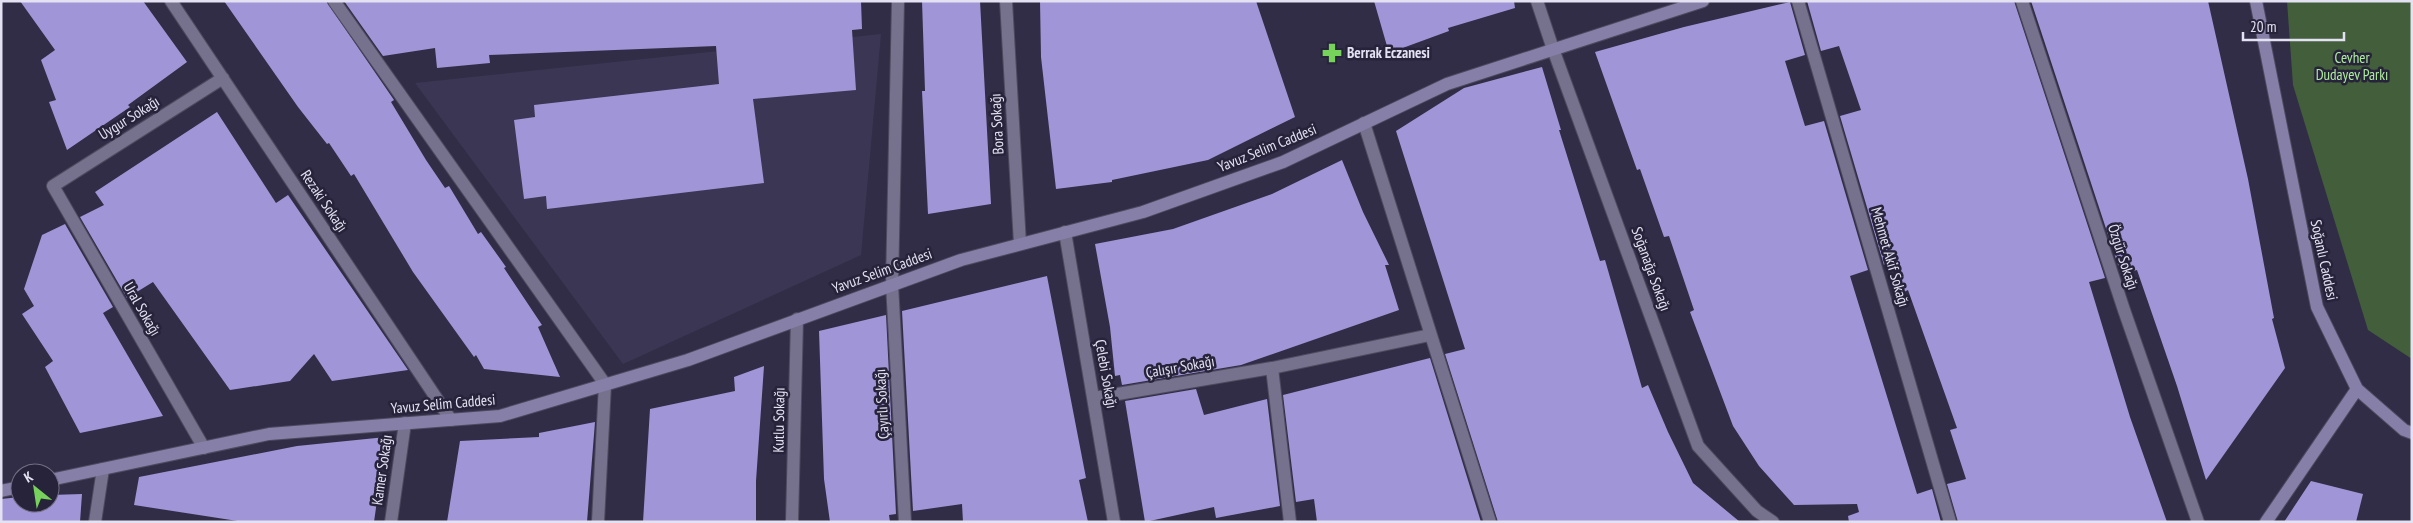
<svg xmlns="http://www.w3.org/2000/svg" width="2413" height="523" viewBox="0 0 2413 523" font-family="'PT Sans Narrow',sans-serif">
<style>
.built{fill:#3b3654}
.green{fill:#425e3a}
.building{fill:#a095d6}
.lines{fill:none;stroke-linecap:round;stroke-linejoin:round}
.street-casing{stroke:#4e4a5f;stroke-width:14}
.secondary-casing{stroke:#4e4a5f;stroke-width:14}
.street{stroke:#76728e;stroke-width:12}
.secondary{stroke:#8680a9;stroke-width:12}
.labels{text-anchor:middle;stroke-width:5;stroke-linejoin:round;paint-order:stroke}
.poi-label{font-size:15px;font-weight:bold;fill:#e4e2f2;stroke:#27233b;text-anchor:start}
.park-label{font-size:15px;fill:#adec9c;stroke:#27233b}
.street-label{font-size:15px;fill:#e4e2f2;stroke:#27233b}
</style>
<rect width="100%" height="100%" fill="#312d46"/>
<path class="built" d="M881,34L861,255L623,364L415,83Z"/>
<path class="green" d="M2287,1H2412V359L2368,330L2293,85Z"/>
<path class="building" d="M20,1H143L187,62L128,105L130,107L67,150L49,102L56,100L41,60L55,50Z
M224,1H326L394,100L391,102L426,160L445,188L449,186L478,234L481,232L506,267L504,268L542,325L538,327L560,377L484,369L476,355L474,357L413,272L354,174L351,176L329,143L327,144L298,107Z
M344,1H861L862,29L852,30L856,90L753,99L764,183L547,209L546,196L524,199L514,120L535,117L534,105L719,84L716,46L489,55L490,63L437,68L435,48L383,56Z
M922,1H980L991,204L928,214L922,91H925Z
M1040,1H1256L1295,117L1208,160L1112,180V182L1056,189L1041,57Z
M1374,1H1514L1515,8L1448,28L1449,31L1389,53Z
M1807,1H2014L2105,278L2089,282L2130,417L2167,522H1958L1947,484L1966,479L1950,430L1957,428L1908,290L1904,292L1895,262L1884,265L1840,116L1861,110L1839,46L1821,51Z
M2031,1H2208L2248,179L2274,318L2272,319L2285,368L2206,480L2177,386L2137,270L2121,274Z
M1790,2L1805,55L1785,61L1805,126L1824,121L1868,270L1850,276L1917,494L1932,489L1941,522H1849L1848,516L1859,512L1857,504L1794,505L1759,466L1733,426L1690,312L1694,310L1669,236L1664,237L1640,169L1637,170L1595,52L1684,27Z
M1542,67L1561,130H1559L1600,261L1605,260L1642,388L1648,385L1668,432L1693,483L1740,522H1498L1445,354L1465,349L1396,131L1464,88Z
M217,112L276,203L288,195L408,370L332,381L314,354L290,381L230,390L153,282L127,298L80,217L104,205L95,192Z
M1342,160L1363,212L1389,265H1385L1399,310L1241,365L1122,385L1120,375L1115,376L1110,327L1095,244L1173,229L1272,194Z
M65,224L113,307L103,313L163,416L80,433L45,367L53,361L22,314L34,306L24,289L42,235Z
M1047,276L1086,478L1079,480L1088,522H963L962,504L913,511L902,311Z
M886,315L896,514L889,515L890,522H830L824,479L819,331Z
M1430,358L1481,522H1317L1314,499L1296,502L1283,395Z
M764,366L756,481V522H643L650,409L735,391L734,377Z
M1196,389L1204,415L1267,399L1280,506L1216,518L1214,507L1145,522L1125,401Z
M595,422L587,522H447L460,441L539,437V433Z
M386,437L374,522H244L134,505L139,477L297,446Z
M2311,481L2363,494L2356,522H2284Z
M82,494L80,522H1V499L20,497V503H50V495Z"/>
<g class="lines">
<defs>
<path id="street" d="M171,1L451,420
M334,1L605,384L598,522
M898,1L892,284L905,522
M1006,1L1020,244
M1537,1L1553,49L1698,446L1757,511L1773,522
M1798,1L1950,522
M2022,1L2124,310L2198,522
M1364,123L1490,522
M1065,232L1114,522
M1272,368L1290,522
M1094,398L1272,368L1430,335
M204,448L53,186L223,78
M95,522L103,469
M391,522L405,423
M792,522L797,319"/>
<path id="secondary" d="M2256,1L2317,307L2357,389L2266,522
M2357,389L2404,430L2412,433
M50,480L269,434L500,416L688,360L961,260L1143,212L1283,162L1447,84L1703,1
M1,491L20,487"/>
</defs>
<use href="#street" class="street-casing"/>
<use href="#secondary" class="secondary-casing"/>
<use href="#street" class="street"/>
<use href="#secondary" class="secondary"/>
</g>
<defs>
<symbol id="pharmacy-bare" viewBox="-9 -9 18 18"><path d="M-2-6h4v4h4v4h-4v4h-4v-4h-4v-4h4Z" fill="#76d25a" stroke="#27233b" stroke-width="2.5" paint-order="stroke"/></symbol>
</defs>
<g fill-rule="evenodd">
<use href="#pharmacy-bare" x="1318" y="39" width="28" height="28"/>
</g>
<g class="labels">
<g class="poi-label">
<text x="1347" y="58">Berrak Eczanesi</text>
</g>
<g class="park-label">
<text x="2352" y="63">Cevher<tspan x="2352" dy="17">Dudayev Parkı</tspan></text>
</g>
<g class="street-label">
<text transform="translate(129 118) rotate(-32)" y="5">Uygur Sokağı</text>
<text transform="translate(997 124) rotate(-93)" y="5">Bora Sokağı</text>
<text transform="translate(1267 148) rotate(-22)" y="5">Yavuz Selim Caddesi</text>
<text transform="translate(324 201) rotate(56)" y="5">Rezaki Sokağı</text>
<text transform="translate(1890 257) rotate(74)" y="5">Mehmet Akif Sokağı</text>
<text transform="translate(2123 257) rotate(72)" y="5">Özgür Sokağı</text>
<text transform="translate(2324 260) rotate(78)" y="5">Soğanlı Caddesi</text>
<text transform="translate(1651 269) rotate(70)" y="5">Soğanağa Sokağı</text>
<text transform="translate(882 271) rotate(-20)" y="5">Yavuz Selim Caddesi</text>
<text transform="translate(142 309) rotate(60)" y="5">Ural Sokağı</text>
<text transform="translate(1180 367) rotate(-10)" y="5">Çalışır Sokağı</text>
<text transform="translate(1106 374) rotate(80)" y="5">Çelebi Sokağı</text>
<text transform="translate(443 404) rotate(-5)" y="5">Yavuz Selim Caddesi</text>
<text transform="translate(882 404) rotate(-93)" y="5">Çayırlı Sokağı</text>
<text transform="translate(779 420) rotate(-89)" y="5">Kutlu Sokağı</text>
<text transform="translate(382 470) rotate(-82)" y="5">Kamer Sokağı</text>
</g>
</g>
<rect width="2413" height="523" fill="none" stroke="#e4e2f2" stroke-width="5"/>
<g transform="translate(35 488) rotate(330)"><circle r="24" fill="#27233b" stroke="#736f84"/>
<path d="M0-4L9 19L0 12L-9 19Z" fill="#76d25a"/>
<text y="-8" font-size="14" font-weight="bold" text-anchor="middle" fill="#e4e2f2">K</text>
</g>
<path d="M2243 32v8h101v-8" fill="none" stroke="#e4e2f2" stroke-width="2.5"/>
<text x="2250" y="32" font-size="15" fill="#e4e2f2" stroke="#27233b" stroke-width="4" paint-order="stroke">20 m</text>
</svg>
